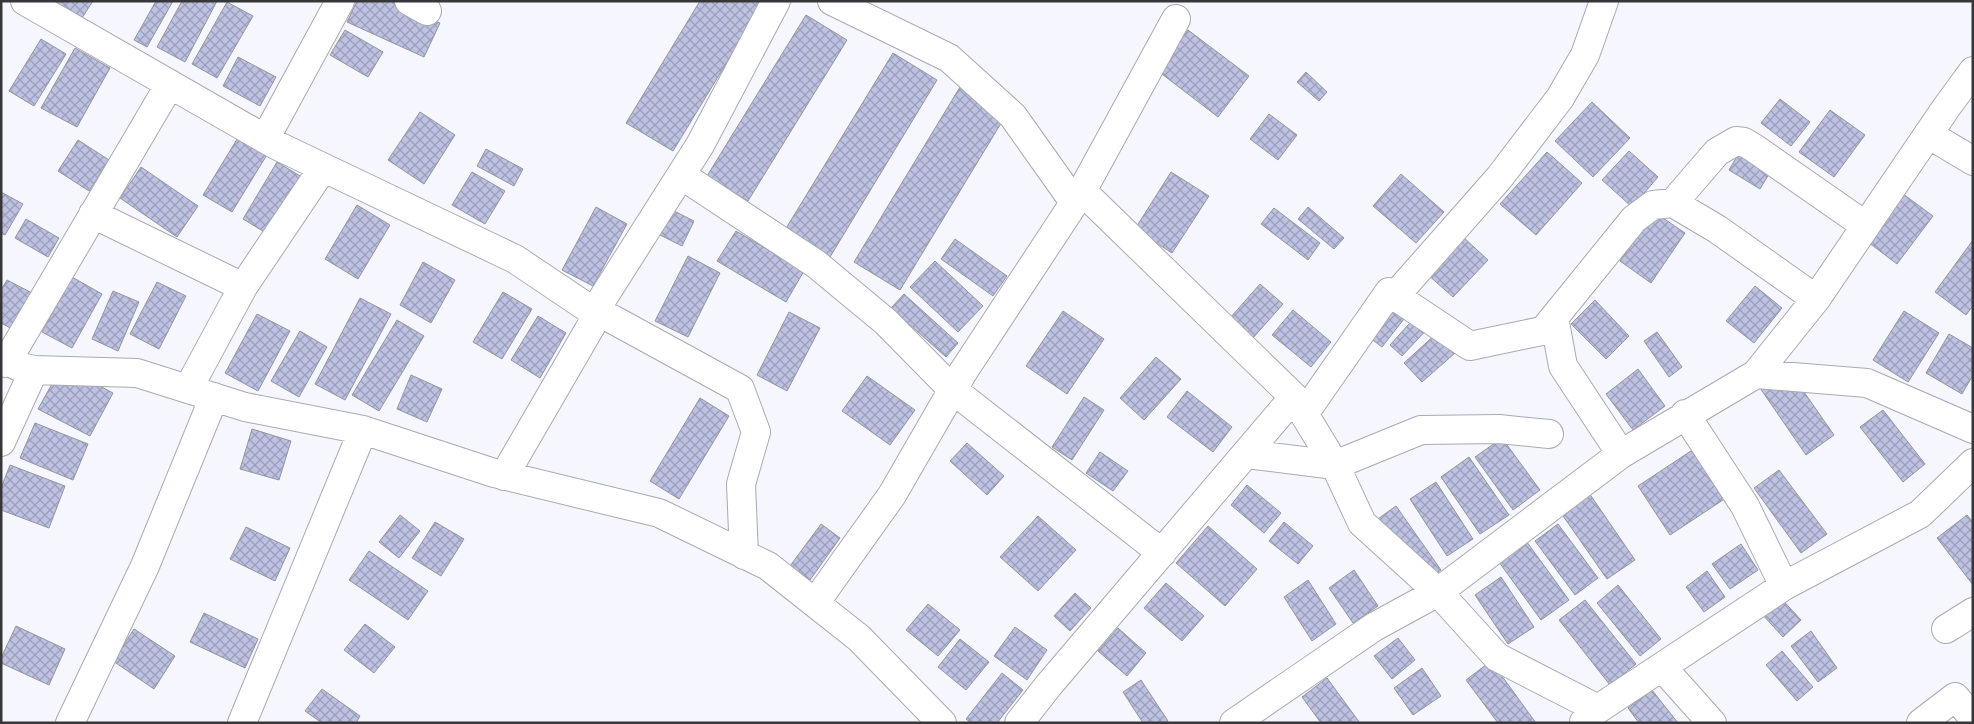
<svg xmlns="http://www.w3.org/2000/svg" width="1974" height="724" viewBox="0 0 1974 724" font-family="Roboto,sans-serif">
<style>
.building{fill:url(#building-cross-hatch);stroke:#94959c}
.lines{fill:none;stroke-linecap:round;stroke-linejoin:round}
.minor-casing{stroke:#a9aab0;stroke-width:30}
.minor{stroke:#fff;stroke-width:28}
</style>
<defs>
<pattern id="building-cross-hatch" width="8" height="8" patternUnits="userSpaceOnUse" patternTransform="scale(1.25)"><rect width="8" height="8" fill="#bdc2e3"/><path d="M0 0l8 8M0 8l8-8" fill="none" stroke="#9a9eb9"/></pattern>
</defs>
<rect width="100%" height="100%" fill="#f6f7fe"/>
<path class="building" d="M51,1H93L80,21Z
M156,1H173L147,47L134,40Z
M182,1H217L185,62L157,47Z
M357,1H390L440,23L424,57L347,22Z
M700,1H764L673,151L626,123Z
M227,2L253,16L217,78L192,64Z
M806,15L847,40L748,201L707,176Z
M345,30L383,52L368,77L330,55Z
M1188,30L1249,76L1218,117L1158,71Z
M41,39L66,54L34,106L9,91Z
M75,48L110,68L77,127L41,108Z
M893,53L937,80L830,257L785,230Z
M238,57L276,77L260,106L223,86Z
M1306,72L1327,92L1319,101L1297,82Z
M960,87L1006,115L900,290L854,262Z
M1780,99L1810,122L1791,146L1761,123Z
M1592,102L1630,138L1593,177L1555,141Z
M1830,110L1865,135L1834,177L1799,152Z
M420,112L455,135L424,184L388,160Z
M1269,114L1297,135L1278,160L1250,139Z
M239,136L268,153L232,212L203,195Z
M78,140L109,160L89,191L58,171Z
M1744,145L1775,164L1760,189L1729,170Z
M486,149L523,169L514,186L477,166Z
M1629,151L1658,177L1632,207L1602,180Z
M1547,152L1582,183L1536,235L1500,204Z
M277,162L305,179L271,236L243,219Z
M141,167L198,206L177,237L120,198Z
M472,172L505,191L485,224L452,205Z
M1171,172L1209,196L1172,253L1135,229Z
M1401,174L1444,212L1416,243L1373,206Z
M1899,191L1933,216L1897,264L1864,239Z
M1,192L23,204L5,235L1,233Z
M357,205L390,225L358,279L325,259Z
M596,207L627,224L593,286L562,270Z
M1308,207L1344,238L1334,249L1298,219Z
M668,208L694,221L682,246L656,233Z
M1274,208L1320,243L1308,260L1261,224Z
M1654,212L1685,233L1651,283L1620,261Z
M26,219L59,238L48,257L15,238Z
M736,231L804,271L786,302L717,261Z
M1462,236L1488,260L1453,297L1427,274Z
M955,239L1007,276L993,296L941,259Z
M1973,240V306L1966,315L1935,292Z
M688,256L720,273L688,337L655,321Z
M935,261L983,306L958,332L910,287Z
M423,262L455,280L431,323L400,305Z
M72,277L102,294L72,348L42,332Z
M7,280L34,294L14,330L1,323V290Z
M157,282L186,296L159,349L130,334Z
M1260,284L1283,304L1253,338L1230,318Z
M1755,286L1782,308L1754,343L1726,321Z
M113,291L139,302L118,351L92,339Z
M503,292L532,309L502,359L473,342Z
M904,294L958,343L946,357L891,308Z
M360,298L391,314L345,400L315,384Z
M1595,300L1629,336L1606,359L1571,324Z
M1400,301L1411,310L1382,347L1370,338Z
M1293,310L1331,342L1311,367L1272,335Z
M1063,311L1104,339L1067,394L1026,366Z
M1904,311L1939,333L1908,382L1873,360Z
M789,312L820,328L787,391L757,375Z
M257,314L290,331L258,391L225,373Z
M1418,314L1431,325L1402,356L1390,345Z
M538,316L566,333L540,378L511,360Z
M397,320L424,336L379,411L352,395Z
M300,331L327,347L299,397L271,381Z
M1657,332L1682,367L1669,377L1644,341Z
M1437,333L1455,353L1422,382L1404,363Z
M1949,334L1973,348V375L1962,394L1926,373Z
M1156,357L1181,379L1144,420L1120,398Z
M62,366L113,393L90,436L38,409Z
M1638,369L1665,406L1633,430L1606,394Z
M1788,369L1834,435L1806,455L1760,388Z
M411,375L442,389L427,422L397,409Z
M867,376L915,410L890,445L842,411Z
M1187,391L1232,427L1213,452L1167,417Z
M1084,397L1104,410L1072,460L1052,447Z
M700,398L729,416L679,499L650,481Z
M1883,410L1925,464L1903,482L1860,427Z
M35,423L88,444L73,480L20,458Z
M252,429L291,441L279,480L240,469Z
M1502,438L1540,490L1513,510L1475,457Z
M967,443L1004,476L987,495L950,461Z
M1697,447L1729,496L1670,535L1638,486Z
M1100,452L1128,471L1113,491L1086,473Z
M1469,457L1509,515L1480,534L1441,477Z
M10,465L65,486L49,528L1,510V488Z
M1779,470L1827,534L1801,553L1754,488Z
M1436,482L1473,539L1447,556L1410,499Z
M1247,485L1281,513L1264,533L1231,505Z
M1589,493L1635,560L1607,579L1561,513Z
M1396,506L1441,570L1419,585L1375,521Z
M400,515L420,531L399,558L379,542Z
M1967,515L1973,522V585L1937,538Z
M1038,516L1076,550L1038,591L1000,557Z
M435,522L464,539L441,576L412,558Z
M1284,522L1313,546L1298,564L1269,541Z
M821,524L840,538L810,580L790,566Z
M1558,524L1598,578L1575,595L1535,541Z
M1208,526L1257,569L1225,606L1176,563Z
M246,527L290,548L275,581L230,559Z
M1524,538L1569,600L1541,620L1496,558Z
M1741,544L1758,570L1730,589L1712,564Z
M369,551L428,591L408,620L349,580Z
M1354,570L1378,606L1353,623L1329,588Z
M1707,571L1725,597L1704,612L1686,587Z
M1501,577L1534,627L1508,644L1475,595Z
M1308,580L1336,624L1312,641L1284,597Z
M1166,583L1204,616L1182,641L1144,608Z
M1618,585L1661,639L1640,656L1597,603Z
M1075,593L1091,608L1070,631L1054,616Z
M1779,596L1801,620L1783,637L1760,612Z
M1585,600L1636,664L1610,685L1559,620Z
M928,604L960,630L938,656L906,630Z
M204,613L258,639L245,668L190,642Z
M365,624L395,647L374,673L344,650Z
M16,626L65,649L49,685L1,663V658Z
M1015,627L1047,650L1027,680L994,656Z
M1118,628L1146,653L1127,676L1098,651Z
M134,629L175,656L154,689L113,661Z
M1811,631L1837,668L1818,682L1791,646Z
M1398,638L1415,660L1392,679L1374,656Z
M960,639L989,662L966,690L938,667Z
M1782,651L1813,687L1797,701L1766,665Z
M1491,661L1536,723H1498L1466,680Z
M1422,668L1441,696L1413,715L1394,688Z
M1002,673L1023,690L997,723H971L966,719Z
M1327,678L1360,723H1321L1302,697Z
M1141,680L1168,721L1164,723H1143L1123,692Z
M322,689L360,716L356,723H322L305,711Z
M1652,690L1678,723H1639L1628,708Z"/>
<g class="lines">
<defs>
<path id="minor" d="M25,1L276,145L515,259L594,312L612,319L740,389L756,432L741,484L744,555
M409,1L427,11
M832,1L949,58L1013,116L1074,202
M1928,134L1973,161
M265,139L340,1
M681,175L816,264L886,322L953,390L1162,553
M1673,203L1717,152L1736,141L1744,142L1754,148L1866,226
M93,214L243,287L188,389
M243,287L323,168
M1395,296L1499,178L1560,98L1585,55L1604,1
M594,312L700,145L776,1
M1544,330L1634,219L1653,205L1673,203L1717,229L1816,299
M6,363L170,84
M34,370L137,373L245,407L363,430
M1756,374L1867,383L1973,429
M1295,399L1335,465L1421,430L1499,429L1549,434
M1304,414L1389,292L1470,346L1556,328L1563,366L1621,454
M1685,414L1745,506L1784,586L1920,514L1973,463
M1,442L34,370L17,366
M504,476L598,314
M815,603L892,495L963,372L1082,191L1176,19
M1946,629L1973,612
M1662,667L1712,723
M1598,709L1497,657L1438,592L1621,454L1756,374L1816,299L1946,108L1973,71
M1584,722L1598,709L1784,586
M70,723L145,566L214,397
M242,723L363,430L494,473L659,513L768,566L859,638L942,723
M1019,723L1048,686L1294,397L1082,191
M1234,723L1374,627L1438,592L1362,523L1335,465L1246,454
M1921,723L1955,697L1973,717"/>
</defs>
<use href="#minor" class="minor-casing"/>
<use href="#minor" class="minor"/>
</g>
<rect width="1974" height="724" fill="none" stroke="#37373a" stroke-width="5"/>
</svg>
